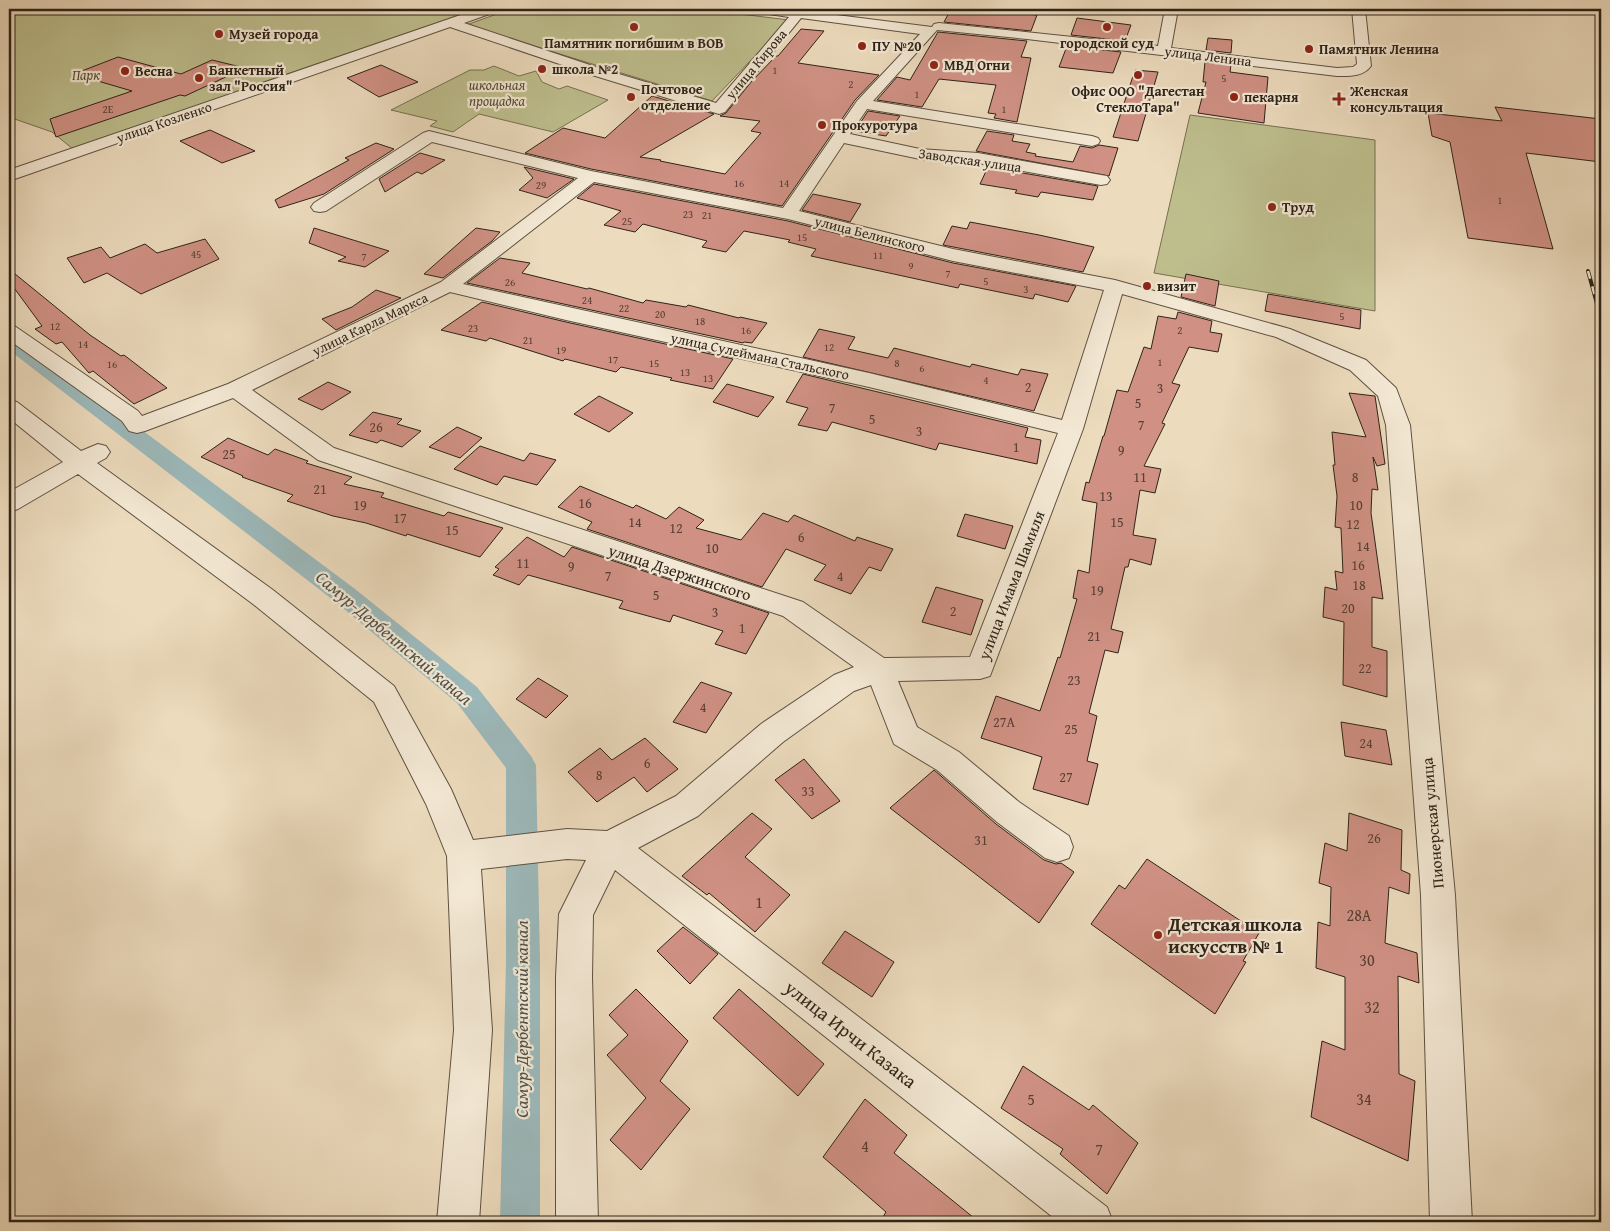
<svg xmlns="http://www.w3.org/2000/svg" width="1610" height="1231" viewBox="0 0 1610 1231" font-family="'Gentium Book Plus',serif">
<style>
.green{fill:#bebe8d;stroke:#767052}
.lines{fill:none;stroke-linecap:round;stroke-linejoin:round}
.canal{fill:#9cb9bb;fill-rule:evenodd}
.building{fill:#d09184;stroke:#2e2318}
.minor-casing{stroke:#5e5141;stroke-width:2}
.minor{fill:#f3e8d4;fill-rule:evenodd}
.rail-casing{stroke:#2e2318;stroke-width:4}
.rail{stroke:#f3e8d4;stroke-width:2.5;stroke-dasharray:8;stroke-linecap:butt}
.poi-dot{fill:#8f2418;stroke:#f3e8d4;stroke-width:2}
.labels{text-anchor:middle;stroke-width:4.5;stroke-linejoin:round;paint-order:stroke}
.far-number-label{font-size:11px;fill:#563e33}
.far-poi-label{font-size:14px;font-weight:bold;fill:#2e2318;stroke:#f3e8d4;text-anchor:start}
.far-street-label{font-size:14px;fill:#2e2318;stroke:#f3e8d4}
.far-park-label{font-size:14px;font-style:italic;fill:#524a35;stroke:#f3e8d4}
.number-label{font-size:14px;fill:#563e33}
.street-label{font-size:16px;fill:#2e2318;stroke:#f3e8d4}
.near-number-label{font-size:16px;fill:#563e33}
.water-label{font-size:18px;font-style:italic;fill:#4f5049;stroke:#f3e8d4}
.near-poi-label{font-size:19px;font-weight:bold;fill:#2e2318;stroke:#f3e8d4;text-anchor:start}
.near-street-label{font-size:19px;fill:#2e2318;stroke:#f3e8d4}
</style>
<rect width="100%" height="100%" fill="#ecdbbd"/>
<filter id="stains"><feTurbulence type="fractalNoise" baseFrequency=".004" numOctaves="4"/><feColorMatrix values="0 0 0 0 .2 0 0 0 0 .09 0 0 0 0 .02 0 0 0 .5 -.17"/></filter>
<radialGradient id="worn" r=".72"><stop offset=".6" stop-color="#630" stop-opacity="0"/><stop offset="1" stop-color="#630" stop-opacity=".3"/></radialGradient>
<path class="green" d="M9,9H481L73,149L52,132L9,117Z
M511,9H699L789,20L712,101L466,25Z
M494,66L519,76L536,71L542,82L559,89L567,86L608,100L553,132L479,114L453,132L430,126L437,121L391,110L470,70H484Z
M1190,115L1375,140V311L1154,273Z"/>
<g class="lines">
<path class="canal" d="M9,334L16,336L355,589L477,687L531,756L536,765L540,961V1222H500L506,961V768L457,703L337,603L9,350Z"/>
</g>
<path class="building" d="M951,9H979L1037,15L1031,31L944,22Z
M1077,18L1131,25L1125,41L1071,35Z
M801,29L824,31L798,63L879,75L855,100L782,206L591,169L525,153L563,128L605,138L652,96L714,114L640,157L661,160L660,161L725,174L761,133L751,131L760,121L720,116L726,113L752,81L776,56H778Z
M938,32L1027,41L1021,57L1031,58L1017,122L994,118L996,114L988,113L996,85L939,79L922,107L877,100L897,77L910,80Z
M1208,38L1232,40L1231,53L1206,50Z
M1067,46L1121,52L1113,73L1059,67Z
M118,57L181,74L212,60L245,68L185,96L180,95L56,137L50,119L132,91L74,74Z
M1205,62L1231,65L1230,72L1268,77L1264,123L1198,113L1206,82H1203Z
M381,65L418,82L379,97L347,78Z
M1135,70L1158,72L1138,141L1113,137Z
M1495,107L1601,119V162L1526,153L1553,249L1468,238L1450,142L1432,136L1428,113L1502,121Z
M868,111L900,116L886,136L855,131Z
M210,130L255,151L222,163L180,141Z
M987,131L1014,135L1012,141L1030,144L1026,152L1036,154L1035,156L1073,162L1080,146L1092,148L1099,145L1118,148L1109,176L976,151Z
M376,143L394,149L324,194L279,208L275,200L349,160L345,158Z
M420,153L445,160L422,174L417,172L385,192L379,179Z
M524,167L574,179L547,198L519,190L533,178Z
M988,167L1098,186L1093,200L1041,192L1038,197L1015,193L1017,190L980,184Z
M594,184L788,221L953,263L1076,286L1068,302L1035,294L1033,299L960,284L958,288L811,256L816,249L788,242L790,240L744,231L726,252L702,247L707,241L643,224L635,232L604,225L621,211L577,198Z
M813,194L861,204L850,222L802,210Z
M970,222L1039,235L1094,247L1083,272L943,245L952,226L967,229Z
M314,228L389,251L365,267L338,261L346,257L309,243Z
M476,228L500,232L492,241L443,278L424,274Z
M205,239L219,259L141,294L107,273L84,283L67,258L101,247L110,258L145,244L157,253Z
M500,258L530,263L522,273L587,289L589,288L643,303L646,300L686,307L688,305L739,318L740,317L767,323L752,343L744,342L743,343L467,283Z
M9,269L90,335L121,356L124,355L167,388L134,404L93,371L89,373L62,342L56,344L35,329L42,326L9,281Z
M1186,274L1219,281L1215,306L1181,297Z
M376,290L401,298L336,330L322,319L352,307Z
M1268,294L1361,310L1360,329L1265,311Z
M482,302L566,322L733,359L713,389L670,380L672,378L621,367L616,372L565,359L563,361L490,338L486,341L441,330Z
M1178,312L1212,321L1210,332L1222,334L1218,352L1189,347L1172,383L1180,385L1162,423L1165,424L1144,466L1161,469L1155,493L1140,490L1133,535L1156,539L1151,565L1130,559L1128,567H1125L1111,629L1123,632L1118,653L1105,650L1089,713L1097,716L1087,761L1098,764L1088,805L1033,789L1042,757L981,738L996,696L1040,711L1058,657L1060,658L1077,599L1073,598L1078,570L1089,573L1097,503L1082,500L1086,482L1089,483L1103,436H1104L1117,390L1128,392L1144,347L1151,349L1158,316L1176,319Z
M819,329L855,337L848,349L888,358L894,348L970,367L972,364L1018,375L1021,369L1048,374L1034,411L803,357Z
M803,374L1028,428L1025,437L1041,440L1037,464L939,443L936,450L832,422L827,431L798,425L808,408L786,402Z
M328,382L351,392L322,410L298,399Z
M727,384L774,397L758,417L713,402Z
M1349,393L1375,396L1385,464L1377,466L1373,457L1378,490L1372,489L1371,513L1383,599L1372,597V647L1387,651V697L1343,685L1344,622L1323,617L1325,587L1337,590L1335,571L1343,573L1341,528L1335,527L1337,496L1333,465H1335L1332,432L1366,437Z
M599,396L633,413L609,432L574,414Z
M373,412L402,419L397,424L421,431L402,447L381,440L377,443L349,435Z
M457,427L482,438L460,458L429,447Z
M228,438L268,455L275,449L308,461L306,463L352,477L344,484L384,493L381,497L444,516L448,512L503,528L480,557L407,534L406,536L366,523L333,516L287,501L293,495L242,477L243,476L201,457Z
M480,446L524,461L530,453L556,460L537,485L504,476L497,485L454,469Z
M580,486L633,508L636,505L666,519L679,507L704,520L696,528L741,540L763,513L788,522L794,515L855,541L857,537L893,549L881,571L869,567L851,594L814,580L826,565L786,549L762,587L587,529L592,522L558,507Z
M965,514L1013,526L1005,549L957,536Z
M527,537L564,557L572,547L769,613L746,654L715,644L723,631L673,615L670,622L619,608L623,601L528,575L519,585L493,575L499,569L495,567Z
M936,587L983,600L971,635L922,622Z
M538,678L568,696L546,718L516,699Z
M701,682L732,693L706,733L673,722Z
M1341,722L1386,730L1392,765L1345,756Z
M645,738L678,769L647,792L634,777L597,802L568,772L600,748L612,760Z
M804,759L840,801L812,819L775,780Z
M934,770L996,824L1044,860L1056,864L1061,863L1074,872L1039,923L890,808Z
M752,813L772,829L745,857L790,895L755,932L709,893L707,895L682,876Z
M1349,813L1402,830L1401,870L1410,874L1409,894L1389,887L1385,943L1417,953L1419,983L1398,976L1399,1074L1415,1081L1408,1161L1311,1117L1322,1041L1345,1050V977L1316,968L1318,922L1330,926L1331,887L1319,883L1325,843L1347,851Z
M1147,859L1259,933L1243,961L1246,962L1215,1014L1091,924L1119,885L1125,889Z
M683,927L718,954L690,984L657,951Z
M845,931L894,962L872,997L822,963Z
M636,989L688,1041L660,1081L690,1109L641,1170L610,1140L646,1098L607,1055L628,1035L609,1015Z
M739,989L824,1064L798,1096L713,1018Z
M1023,1066L1089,1110L1093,1105L1138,1143L1107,1194L1060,1154L1063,1149L1001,1108Z
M865,1099L907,1135L894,1153L979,1222H880L886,1212L823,1157Z"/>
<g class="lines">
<defs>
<path id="minor" d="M478,9H497L495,12L464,23L602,69L716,103L789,17L755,12L754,9H789L932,27L934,24L939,23L1158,46L1165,9H1178L1171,48L1337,68L1353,67L1357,64L1352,9H1365L1371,66C1363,77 1350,76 1337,76L1027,39L937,30L873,101L1092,136L1098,138L1100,141L1098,144L1092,146L867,109L850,134L920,149L978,153L1101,175L1107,176L1110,180L1107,184L1101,185L978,163L920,159L844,143L799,211L953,249L1115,280L1290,329L1366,360L1396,388L1410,425L1455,895L1472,1222H1430L1421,895L1386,425L1378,396L1350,370L1276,337L1122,294L1083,429L990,676L980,679L898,681L917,727L959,752L1019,802L1069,836L1073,847L1069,858L1057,862L1045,858L997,822L937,770L894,744L871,685L854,691L783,742L698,816L638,848L1107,1207L1113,1222H1059L615,870L593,915L592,977L598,1222H556V977L559,914L586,860L567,859L481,869L492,1030L479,1222H437L454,1030L447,856L426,804L374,702L253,604L78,474L18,509L9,512V492L63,462L9,418V400L17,402L81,451L98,444L106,446L110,452L106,458L97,463L273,590L394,686L451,789L473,840L567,829L607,831L676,796L761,724L834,675L854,667L783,616L318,460L233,398L145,431L137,433L129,431L122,421L9,340V325L16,327L138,411L142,416L228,384L441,282L578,178L432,142L326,211L320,212L314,211L311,207L314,203L423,133L429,131L591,171L783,208L857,101L920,34L801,18L725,112L719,114L592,75L450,27L9,181V170ZM594,182L788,219L953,261L1104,290L1062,420L869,373L463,284ZM450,292L566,320L869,387L1058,433L970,657L884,658L803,602L334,448L252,390Z"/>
</defs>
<use href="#minor" class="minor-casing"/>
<use href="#minor" class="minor"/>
<defs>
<path id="rail" d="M1588,271L1601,318"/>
</defs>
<use href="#rail" class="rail-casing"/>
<use href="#rail" class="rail"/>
</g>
<g class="poi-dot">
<circle cx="634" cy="27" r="5"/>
<circle cx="1107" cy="27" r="5"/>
<circle cx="219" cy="34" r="5"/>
<circle cx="862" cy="46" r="5"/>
<circle cx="1309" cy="49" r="5"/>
<circle cx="934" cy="65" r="5"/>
<circle cx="542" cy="69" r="5"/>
<circle cx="125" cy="71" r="5"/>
<circle cx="1138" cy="75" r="5"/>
<circle cx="199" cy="78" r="5"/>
<circle cx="631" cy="97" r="5"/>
<circle cx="1234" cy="97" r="5"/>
<path d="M1336.5 91.5h5v5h5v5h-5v5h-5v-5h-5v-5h5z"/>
<circle cx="822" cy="125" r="5"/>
<circle cx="1272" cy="207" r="5"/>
<circle cx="1147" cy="286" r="5"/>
<circle cx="1158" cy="935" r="5"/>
</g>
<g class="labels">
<g class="far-number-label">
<text x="775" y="74">1</text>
<text x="1224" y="82">5</text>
<text x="851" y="88">2</text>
<text x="917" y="98">1</text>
<text x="108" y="113">2Е</text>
<text x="1004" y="113">1</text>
<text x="739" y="187">16</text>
<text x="784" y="187">14</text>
<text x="541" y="189">29</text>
<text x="1500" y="204">1</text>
<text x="688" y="218">23</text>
<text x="707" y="219">21</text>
<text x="627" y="225">25</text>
<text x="802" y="241">15</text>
<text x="196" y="258">45</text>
<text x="878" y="259">11</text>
<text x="364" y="260">7</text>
<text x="911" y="270">9</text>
<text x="948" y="277">7</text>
<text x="986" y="285">5</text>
<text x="510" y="286">26</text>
<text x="1026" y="293">3</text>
<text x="587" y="304">24</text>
<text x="624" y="312">22</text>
<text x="660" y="318">20</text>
<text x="1342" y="320">5</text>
<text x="700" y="325">18</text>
<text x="55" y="330">12</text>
<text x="473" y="332">23</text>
<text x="746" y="334">16</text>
<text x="1180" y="334">2</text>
<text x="528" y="344">21</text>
<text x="83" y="348">14</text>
<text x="829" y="351">12</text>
<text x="561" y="354">19</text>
<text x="613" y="363">17</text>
<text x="1160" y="366">1</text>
<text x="654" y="367">15</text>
<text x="897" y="367">8</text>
<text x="112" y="368">16</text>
<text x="922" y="372">6</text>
<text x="685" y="376">13</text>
<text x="708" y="382">13</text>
<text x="986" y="384">4</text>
</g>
<g class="far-poi-label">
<text x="229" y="39">Музей города</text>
<text x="634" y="48" text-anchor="middle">Памятник погибшим в ВОВ</text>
<text x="1107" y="48" text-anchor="middle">городской суд</text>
<text x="872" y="51">ПУ №20</text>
<text x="1319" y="54">Памятник Ленина</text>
<text x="944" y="70">МВД Огни</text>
<text x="552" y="74">школа №2</text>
<text x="209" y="75">Банкетный<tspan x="209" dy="16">зал "Россия"</tspan></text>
<text x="135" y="76">Весна</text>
<text x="641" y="94">Почтовое<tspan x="641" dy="16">отделение</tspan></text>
<text x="1138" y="96" text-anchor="middle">Офис ООО "Дагестан<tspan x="1138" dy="16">СтеклоТара"</tspan></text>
<text x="1350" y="96">Женская<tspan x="1350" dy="16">консультация</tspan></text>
<text x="1244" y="102">пекарня</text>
<text x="832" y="130">Прокуротура</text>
<text x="1282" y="212">Труд</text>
<text x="1157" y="291">визит</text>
</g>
<g class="far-street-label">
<text transform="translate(1208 56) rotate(7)" y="5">улица Ленина</text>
<text transform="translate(756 64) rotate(-50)" y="5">улица Кирова</text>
<text transform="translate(164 122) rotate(-19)" y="5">улица Козленко</text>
<text transform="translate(970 160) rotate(8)" y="5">Заводская улица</text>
<text transform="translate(870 234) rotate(14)" y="5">улица Белинского</text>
<text transform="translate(370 324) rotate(-26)" y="5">улица Карла Маркса</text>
<text transform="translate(760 356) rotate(12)" y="5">улица Сулеймана Стальского</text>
</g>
<g class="far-park-label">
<text x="86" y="80">Парк</text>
<text x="497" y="90">школьная<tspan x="497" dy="16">прощадка</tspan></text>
</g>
<g class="number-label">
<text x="1028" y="392">2</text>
<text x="1160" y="393">3</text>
<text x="1138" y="408">5</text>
<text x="832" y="413">7</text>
<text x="872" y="424">5</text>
<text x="1141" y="430">7</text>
<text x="376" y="432">26</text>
<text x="919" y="436">3</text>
<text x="1016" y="452">1</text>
<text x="1121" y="455">9</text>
<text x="229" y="459">25</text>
<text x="1140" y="482">11</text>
<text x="1355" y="482">8</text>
<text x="320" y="494">21</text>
<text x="1106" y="501">13</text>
<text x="585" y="508">16</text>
<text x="360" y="510">19</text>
<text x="1356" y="510">10</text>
<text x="400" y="523">17</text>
<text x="635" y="527">14</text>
<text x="1117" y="527">15</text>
<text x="1353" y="529">12</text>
<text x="676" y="533">12</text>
<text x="452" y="535">15</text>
<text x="801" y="542">6</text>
<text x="1363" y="551">14</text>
<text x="712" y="553">10</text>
<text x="523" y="568">11</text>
<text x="1358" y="570">16</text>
<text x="571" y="571">9</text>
<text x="608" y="581">7</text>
<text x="840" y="581">4</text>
<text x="1359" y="590">18</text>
<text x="1097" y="595">19</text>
<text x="656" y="600">5</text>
<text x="1348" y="613">20</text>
<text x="953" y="616">2</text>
<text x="715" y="617">3</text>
<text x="742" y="633">1</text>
<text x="1094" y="641">21</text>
<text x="1365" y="673">22</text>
<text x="1074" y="685">23</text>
<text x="703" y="712">4</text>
<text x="1004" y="727">27А</text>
<text x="1071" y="734">25</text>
<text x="1366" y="748">24</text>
<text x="647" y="768">6</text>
<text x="599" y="780">8</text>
<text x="1066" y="782">27</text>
<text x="808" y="796">33</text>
<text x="1374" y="843">26</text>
<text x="981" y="845">31</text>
</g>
<g class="street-label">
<text transform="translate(680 572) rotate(18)" y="6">улица Дзержинского</text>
<text transform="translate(1011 585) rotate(-69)" y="6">улица Имама Шамиля</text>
<text transform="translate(1432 823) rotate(-95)" y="6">Пионерская улица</text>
</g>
<g class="near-number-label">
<text x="759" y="908">1</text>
<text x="1359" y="921">28А</text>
<text x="1367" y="966">30</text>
<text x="1372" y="1013">32</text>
<text x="1031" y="1105">5</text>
<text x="1364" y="1105">34</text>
<text x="865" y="1152">4</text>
<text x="1099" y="1155">7</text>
</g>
<g class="water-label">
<text transform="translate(394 638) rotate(40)" y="6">Самур-Дербентский канал</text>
<text transform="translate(522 1019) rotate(-90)" y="6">Самур-Дербентский канал</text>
</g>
<g class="near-poi-label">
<text x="1168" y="931">Детская школа<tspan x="1168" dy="22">искусств № 1</tspan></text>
</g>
<g class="near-street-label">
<text transform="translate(851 1034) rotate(38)" y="7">улица Ирчи Казака</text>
</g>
</g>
<rect width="1610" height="1231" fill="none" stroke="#ecdbbd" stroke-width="30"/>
<rect x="10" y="10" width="1590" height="1211" fill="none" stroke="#2e2318" stroke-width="2.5"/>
<rect x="15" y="15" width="1580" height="1201" fill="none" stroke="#2e2318"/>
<rect width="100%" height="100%" filter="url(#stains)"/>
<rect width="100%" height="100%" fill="url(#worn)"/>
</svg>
